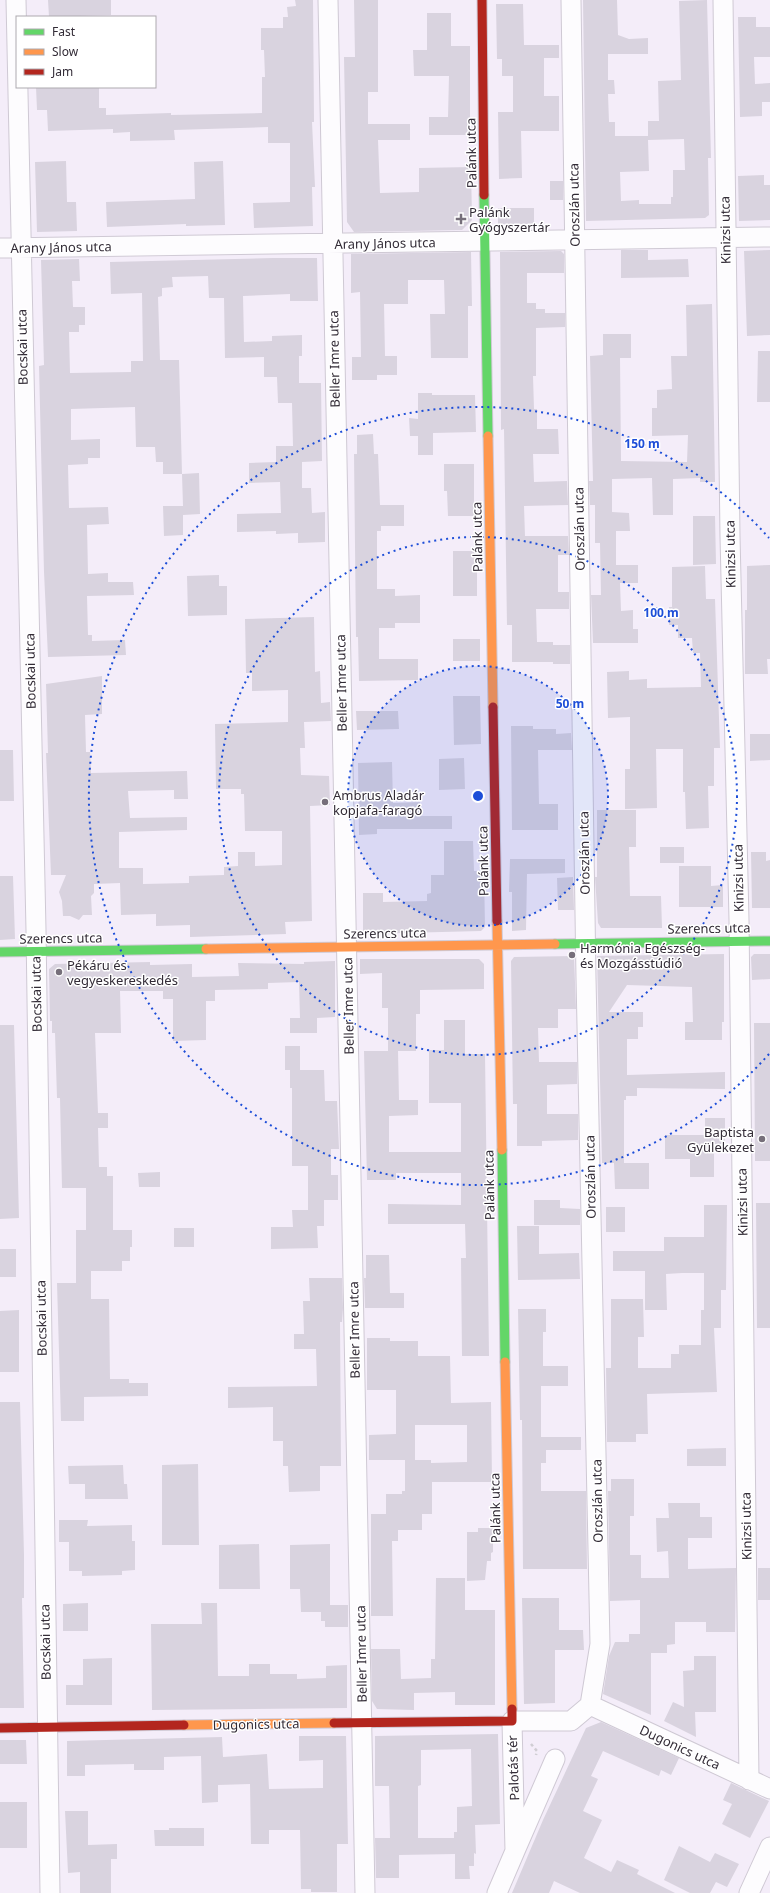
<svg xmlns="http://www.w3.org/2000/svg" width="770" height="1893" viewBox="0 0 770 1893" font-family="'Noto Sans',sans-serif">
<style>
.building{fill:#d9d3df;fill-rule:evenodd}
.lines{fill:none;stroke-linecap:round;stroke-linejoin:round}
.street-casing{stroke:#cfc9d4;stroke-width:21}
.fast-casing{stroke:#cfc9d4;stroke-width:11}
.slow-casing{stroke:#cfc9d4;stroke-width:11}
.jam-casing{stroke:#cfc9d4;stroke-width:11}
.path{stroke:#d0cdd3;stroke-width:2.5;stroke-dasharray:3 3;stroke-linecap:butt}
.street{stroke:#fdfcfe;stroke-width:19}
.fast{stroke:#63d668;stroke-width:9}
.slow{stroke:#ff974d;stroke-width:9}
.jam{stroke:#b3261e;stroke-width:9}
.ring{fill:none;stroke:#1d4ed8;stroke-width:2;stroke-dasharray:2 4}
.poi-dot{fill:#766f7a;stroke:#fff;stroke-width:1.5}
.labels{text-anchor:middle;stroke-width:3;stroke-linejoin:round;paint-order:stroke}
.street-label{font-size:13px;fill:#322b36;stroke:#fff}
.poi-label{font-size:13px;fill:#322b36;stroke:#fff;text-anchor:start}
.centre{fill:#1d4ed8;stroke:#fff;stroke-width:2}
.ring-label{font-size:12px;text-anchor:middle;font-weight:bold;fill:#1d4ed8;stroke:#fff;stroke-width:3;stroke-linejoin:round;paint-order:stroke}
</style>
<rect width="100%" height="100%" fill="#f4edf9"/>
<path class="building" d="M48,0H111V15L49,17Z
M295,0H313L314,122H312L315,187H312L313,226L254,228L253,203L290,202V143H268V127L174,130L175,140L130,141V132L113,133V129L48,131L47,110H37L36,87H99V108H106V115L171,113V115L262,113V77H265L264,50H261V28H283V17H288L287,7L296,6Z
M354,0H378V92H368V124H410V140H378L380,193L419,192V168L471,167L472,220L462,230L354,232L347,222L344,57H355Z
M583,0H617L618,35L629,39L648,38V54H608V80H614L615,94H608L609,122H615V136H648V121H659L658,81L681,80L679,1L707,0L711,158H708L709,215L705,218L586,221ZM684,139L685,170H673V197H671V204H639V200L621,201L620,172L649,171L648,140Z
M496,4H523L524,45H559V58H544V96H559V131H521L522,178L499,179L498,112H513V76H502V59H497Z
M427,13H451V46H470V135H429V117H448L449,76H414L413,50H427Z
M738,17H756V27H770V57H754L755,84L770,83V102H762V116L740,117Z
M66,161L67,202H76L77,231L37,232L35,162Z
M223,161L225,225L186,226V224L107,227L106,202L195,199L194,162Z
M764,175V185H770V220L739,221L738,176Z
M550,181H563V200H550Z
M498,208H534V224H498Z
M621,250H648V260L688,259L689,277L621,278Z
M770,250V335L747,336L744,251Z
M561,251L564,254V273H527V303H536V309H545V313H565V327L536,328V376H533L534,409H537V429H558L559,454H533L534,482L567,481L568,505L524,506L525,536H568L569,555H558V592H569V609H536L537,642H553V645H570V664H553V662H512V625H507L504,429L501,430L500,252Z
M471,252L472,306H468V358H431L430,314H445L444,280H408V304H384L385,356H397V375H377V380H352V357H361L360,292L351,293V254Z
M273,258H317L318,301H290V294L243,296L244,342L272,341V336L302,335V356H299V383H321L322,461L302,462V488H311L312,513L325,512V542L298,543V533L276,534V531L237,532V514L281,513L280,482L249,483V463L276,462V446H293L292,403H278L277,377H264V357L225,358L224,298H209L208,276L172,277L173,287L162,288V296L158,297L160,360H179L182,474H163V462H156L155,447H136L135,407L71,409V440L100,439V458H88V464L68,465L69,508L108,507L109,524L87,525L88,574L108,573V582H133L134,595L87,596L88,635H92V641L125,640L126,655L48,657L44,572L39,366L44,365L41,260L79,259L80,281H72L73,307H85V325H79V332H69L70,373L131,372V361H143L142,293L111,294L110,262Z
M712,304L715,482H700V478L673,479V515H653L652,478L612,479V512L629,513L630,531H616V565H638V583H620L621,611L633,610V629H638V643H593L591,595H601L600,543H595V505H590L589,481H593L590,356L603,355V334H631V358H620L621,461L687,462L688,435L652,436V408H657V390L672,389L671,356H687L686,305Z
M758,351H770V402H757Z
M418,393H432V395H475L476,432L433,433V455H418V436H410L409,418L418,419Z
M373,434L374,454H378L380,505H404V526H381V531H377V589H395V596L420,595V623H395V628H379V659H418V680L359,681L358,637H356L354,454H357V435Z
M444,464H474V516H448L447,491H444Z
M199,473L200,514L183,515V535L164,536L163,506H183L182,474Z
M693,516H715L716,564L693,565Z
M453,551H477V596H453Z
M770,565V659H767L768,674H745V610H747V566Z
M705,566L706,599H715L720,748H714V786H708L709,828L686,829L685,792H683V749H656L657,808L625,809V769H630V717L608,718L607,672L629,671V680L647,679V688L701,687L700,653H693L692,638H678V625H669V607H672V567Z
M219,575V586H227V615L188,616L187,576Z
M314,617L315,672L320,671L321,703L330,702L331,721L304,722L305,748H300L301,775L329,776L330,805L310,806L312,921L285,922L286,934L190,937V925L156,926V914L121,915L120,883L94,884V893L91,896L92,915H83L79,920L70,916H63L62,901L59,892L66,875H51L46,753H48L46,684L102,676V714L85,715L86,752H90L91,773L187,771L188,799H174V790L128,791L130,818L187,817V830L119,832V868H143V884L189,883V876L224,875V867L238,866V852H255V866L282,865V831H245L244,794H241V789H216L215,724L288,722V690L252,691V673H246L245,619Z
M453,639H480V661H453Z
M453,696H480L481,744L454,745Z
M356,711H398L399,729L357,730Z
M511,726H533V729H556V734L571,733L572,750H538L539,804H558V830H512Z
M750,734H770V760L750,761Z
M0,750H13L14,801H0Z
M464,758L465,789L439,790V759Z
M392,762L393,803L420,802V816H452V829H377V834L359,835L358,763Z
M597,810H636V847H629L630,896H661L662,928H601L598,923L595,877H597Z
M444,841H473L474,871H484L485,927L481,931L363,934V893H383V902L427,901V894L431,893V875H444Z
M660,847H684V863H660Z
M751,852H766V861L770,860V908H752Z
M510,859H565V873L527,874L526,930L512,931V892H509Z
M679,866H711V886L723,885V907H679Z
M0,876H13L15,939L0,940Z
M573,877L574,910H558L557,878Z
M724,954V1022H722V1040H685V1022H693L692,987L627,985L609,1012H643V1027H638V1039H627V1075L725,1072V1089L637,1088V1096H626V1100H624V1163H602L597,956Z
M754,954H770V979L752,980L751,957Z
M574,956L576,1009H558V1028H538L539,1062H577V1084L547,1085V1114H578V1140L542,1141V1146H517V1104H513L511,961L514,957Z
M360,959H479L484,964V989L420,990V1014H416V1051H398L399,1100H418V1115L389,1116V1152H461V1103H429V1050H444V1020H465V1054H485L489,1356H462L461,1258H466L465,1224H388V1204L461,1205V1173H396V1180H367L364,1051H397H388V1008H382V973L360,974Z
M335,961V1017L317,1018V1033H290V1018H300L299,982L268,983V989L215,990V1001H206V1040L173,1041V999H163V991H120L121,1033H95L98,1113H108V1128H98L99,1167H107V1176H113V1230H132V1247H130V1261H122V1271H91V1299H109L110,1379H129V1383H148V1396L84,1397V1421H61L57,1283H76V1230H86V1188H62L60,1098H57L55,1033H52V1021H50L49,969L55,964L150,962V965L192,964V977L239,976L238,963L304,964V962Z
M754,1023H770V1161H755Z
M0,1025H14L19,1218L0,1219Z
M285,1046H300V1070H285Z
M290,1070H324L325,1101H337L339,1149H331V1175H338V1200H324V1226H317L318,1248L271,1249V1227H293L292,1210H308V1166H292V1088H290Z
M705,1118H725V1144H714V1177H690V1159H665V1135H705Z
M614,1163H649V1189H615Z
M160,1172V1187H139L138,1173Z
M534,1200H560V1208L580,1209V1225H534Z
M756,1203H770V1328H757Z
M704,1205H727L726,1290H721V1328H714L717,1392L647,1394L648,1434H636V1442H607L606,1368H611V1299H643L644,1337H638V1368H671V1354H679V1345H701V1310H704V1273H682L666,1274L667,1310H645V1271H613V1251H664V1237H704Z
M606,1207H625V1232H606Z
M517,1226H539V1254L579,1253L580,1279L518,1280Z
M174,1228H194V1247H174Z
M0,1249H16V1277H0Z
M366,1255H389L390,1293H404V1308H365L364,1278H366Z
M309,1278H342L343,1308L342,1322H340L341,1466H320V1491L289,1492L288,1466H283V1441H273V1407L228,1408V1387L317,1386L316,1349H294V1334H304L303,1301H310Z
M518,1309H546V1332H543V1366H568V1386H541V1437H581V1450H546V1463H541V1491H586L587,1569H523L522,1420H520Z
M19,1310V1372H0V1311Z
M367,1338H390V1341H418V1356H450L451,1403L491,1402L492,1482H432V1514H422V1530H398V1541H392L393,1616H371V1514H386V1494H402V1491H405V1460H431V1463L467,1462V1425H415V1460H369V1435L396,1434V1390H367Z
M0,1402H20L24,1555V1598H22L24,1708H0Z
M726,1448V1466H687V1449Z
M198,1464L199,1545H162V1465Z
M123,1465L124,1484H127L128,1499H85V1484H69L68,1466Z
M611,1479H634V1516H630V1555H641V1578H669L668,1551L657,1552L656,1518H669L668,1503H700V1517H712V1538H688V1569L736,1568L735,1632H706V1622H675V1644L667,1645V1653H651V1715L603,1694L609,1656L615,1642H629V1634H640V1600L610,1601L608,1491H611Z
M59,1520H88L87,1526L132,1525V1541H135V1570L122,1571V1575L82,1576V1571H69V1542H59Z
M478,1528H493V1552L491,1553V1561H487L485,1580L467,1581V1532H478Z
M259,1544L260,1589H219V1545Z
M330,1544V1605H348V1627H325V1621H321V1612H301L300,1589H290V1545Z
M758,1568H770V1600H758Z
M436,1578H465V1610H495V1705H455V1692L414,1693V1710L377,1709L372,1701L371,1649H400L401,1679L431,1678V1659H435Z
M522,1598H559V1630H583L584,1650H555V1703L524,1704Z
M88,1603V1631H63V1604Z
M201,1603H217L218,1676H249V1664H270V1674H297V1679L326,1678V1666L347,1665V1708L152,1710L151,1624H202Z
M694,1656H716V1712H695L696,1737L664,1721L673,1702L684,1707L683,1671L694,1670Z
M112,1658V1705H66V1685H83V1659Z
M601,1722L679,1758L671,1775L661,1770L659,1776L603,1751L591,1776L598,1779L583,1811L602,1820L584,1858L611,1872L617,1860L639,1870L637,1874L675,1893H580L554,1881L549,1893H512L543,1820L586,1728Z
M498,1734L500,1824L475,1825L476,1854L474,1853V1866H469L470,1879H455V1854L399,1855V1878H376L375,1838H390L389,1786H375V1736ZM471,1749L472,1806L457,1807V1832H454V1838H418V1786L421,1785V1750Z
M299,1736H346L348,1844H337V1892H311V1889H301L300,1830H269V1844H251L250,1784L218,1785V1802L202,1803L201,1756L164,1757V1770H134V1764L85,1765V1776H67V1741L222,1737L223,1757L267,1754L269,1789L323,1788V1760L299,1761Z
M0,1740H26L27,1764H0Z
M731,1783L769,1801L750,1838L722,1824L732,1804L723,1800Z
M0,1802H27V1848H0Z
M65,1811H88V1845L117,1844V1859H111V1893H80V1872L68,1873Z
M169,1828H204V1846H155L154,1830H169Z
M679,1846L710,1862L715,1853L739,1864L727,1887L716,1882L710,1893H690L664,1880Z"/>
<g class="lines">
<defs>
<path id="street" d="M16,0L36,930L50,1893
M328,0L365,1893
M571,0L586,978L600,1644L590,1705
M723,0L730,536L739,920L749,1780
M0,248L770,237
M590,1705L770,1789
M555,1759L515,1851L512,1721H571L590,1705
M497,1893L515,1851
M749,1893L770,1847"/>
<path id="fast" d="M484,195L488,436
M555,944L770,941
M0,952L206,949
M502,1150L505,1362"/>
<path id="slow" d="M488,436L493,707
M497,921L502,1150
M206,949L555,944
M505,1362L512,1709
M184,1725L334,1723"/>
<path id="jam" d="M482,0L484,195
M493,707L497,921
M334,1723L512,1721V1709
M0,1728L184,1725"/>
</defs>
<use href="#street" class="street-casing"/>
<use href="#fast" class="fast-casing"/>
<use href="#slow" class="slow-casing"/>
<use href="#jam" class="jam-casing"/>
<path class="path" d="M531,1744L537,1751L536,1755"/>
<use href="#street" class="street"/>
<use href="#fast" class="fast"/>
<use href="#slow" class="slow"/>
<use href="#jam" class="jam"/>
</g>
<circle cx="478" cy="796" r="130" fill="#1d4ed8" fill-opacity=".12"/>
<g class="ring">
<circle cx="478" cy="796" r="130"/>
<circle cx="478" cy="796" r="259"/>
<path d="M769 1054A389 389 0 1 1 769 538"/>
</g>
<g class="poi-dot">
<path d="M459 213h4v4h4v4h-4v4h-4v-4h-4v-4h4z"/>
<circle cx="325" cy="802" r="4"/>
<circle cx="572" cy="955" r="4"/>
<circle cx="59" cy="972" r="4"/>
<circle cx="762" cy="1139" r="4"/>
</g>
<g class="labels">
<g class="street-label">
<text transform="translate(471 153) rotate(-91)" y="5">Palánk utca</text>
<text transform="translate(574 205) rotate(-91)" y="5">Oroszlán utca</text>
<text transform="translate(725 230) rotate(-91)" y="5">Kinizsi utca</text>
<text transform="translate(385 243) rotate(-1)" y="5">Arany János utca</text>
<text transform="translate(61 247) rotate(-1)" y="5">Arany János utca</text>
<text transform="translate(22 347) rotate(-91)" y="5">Bocskai utca</text>
<text transform="translate(334 359) rotate(-91)" y="5">Beller Imre utca</text>
<text transform="translate(579 529) rotate(-91)" y="5">Oroszlán utca</text>
<text transform="translate(477 537) rotate(-91)" y="5">Palánk utca</text>
<text transform="translate(730 554) rotate(-91)" y="5">Kinizsi utca</text>
<text transform="translate(30 671) rotate(-91)" y="5">Bocskai utca</text>
<text transform="translate(341 683) rotate(-91)" y="5">Beller Imre utca</text>
<text transform="translate(584 853) rotate(-91)" y="5">Oroszlán utca</text>
<text transform="translate(483 861) rotate(-91)" y="5">Palánk utca</text>
<text transform="translate(738 878) rotate(-91)" y="5">Kinizsi utca</text>
<text transform="translate(709 928) rotate(-1)" y="5">Szerencs utca</text>
<text transform="translate(385 933) rotate(-1)" y="5">Szerencs utca</text>
<text transform="translate(61 938) rotate(-1)" y="5">Szerencs utca</text>
<text transform="translate(36 994) rotate(-91)" y="5">Bocskai utca</text>
<text transform="translate(348 1006) rotate(-91)" y="5">Beller Imre utca</text>
<text transform="translate(590 1177) rotate(-91)" y="5">Oroszlán utca</text>
<text transform="translate(489 1185) rotate(-91)" y="5">Palánk utca</text>
<text transform="translate(742 1202) rotate(-91)" y="5">Kinizsi utca</text>
<text transform="translate(41 1318) rotate(-91)" y="5">Bocskai utca</text>
<text transform="translate(354 1330) rotate(-91)" y="5">Beller Imre utca</text>
<text transform="translate(597 1501) rotate(-91)" y="5">Oroszlán utca</text>
<text transform="translate(495 1508) rotate(-91)" y="5">Palánk utca</text>
<text transform="translate(746 1526) rotate(-91)" y="5">Kinizsi utca</text>
<text transform="translate(45 1642) rotate(-91)" y="5">Bocskai utca</text>
<text transform="translate(361 1654) rotate(-91)" y="5">Beller Imre utca</text>
<text transform="translate(256 1724) rotate(-1)" y="5">Dugonics utca</text>
<text transform="translate(680 1747) rotate(25)" y="5">Dugonics utca</text>
<text transform="translate(513 1768) rotate(-92)" y="5">Palotás tér</text>
</g>
<g class="poi-label">
<text x="469" y="217">Palánk<tspan x="469" dy="15">Gyógyszertár</tspan></text>
<text x="333" y="800">Ambrus Aladár<tspan x="333" dy="15">kopjafa-faragó</tspan></text>
<text x="580" y="953">Harmónia Egészség-<tspan x="580" dy="15">és Mozgásstúdió</tspan></text>
<text x="67" y="970">Pékáru és<tspan x="67" dy="15">vegyeskereskedés</tspan></text>
<text x="754" y="1137" text-anchor="end">Baptista<tspan x="754" dy="15">Gyülekezet</tspan></text>
</g>
</g>
<circle cx="478" cy="796" r="6" class="centre"/>
<g class="ring-label">
<text x="642" y="448">150 m</text>
<text x="661" y="617">100 m</text>
<text x="570" y="708">50 m</text>
</g>
<rect x="16" y="16" width="140" height="72" fill="#ffffff" stroke="#adaaaf"/>
<rect x="24" y="29" width="20" height="6" fill="#63d668" stroke="#adaaaf"/>
<text x="52" y="36" font-size="12" fill="#322b36">Fast</text>
<rect x="24" y="49" width="20" height="6" fill="#ff974d" stroke="#adaaaf"/>
<text x="52" y="56" font-size="12" fill="#322b36">Slow</text>
<rect x="24" y="69" width="20" height="6" fill="#b3261e" stroke="#adaaaf"/>
<text x="52" y="76" font-size="12" fill="#322b36">Jam</text>
</svg>
